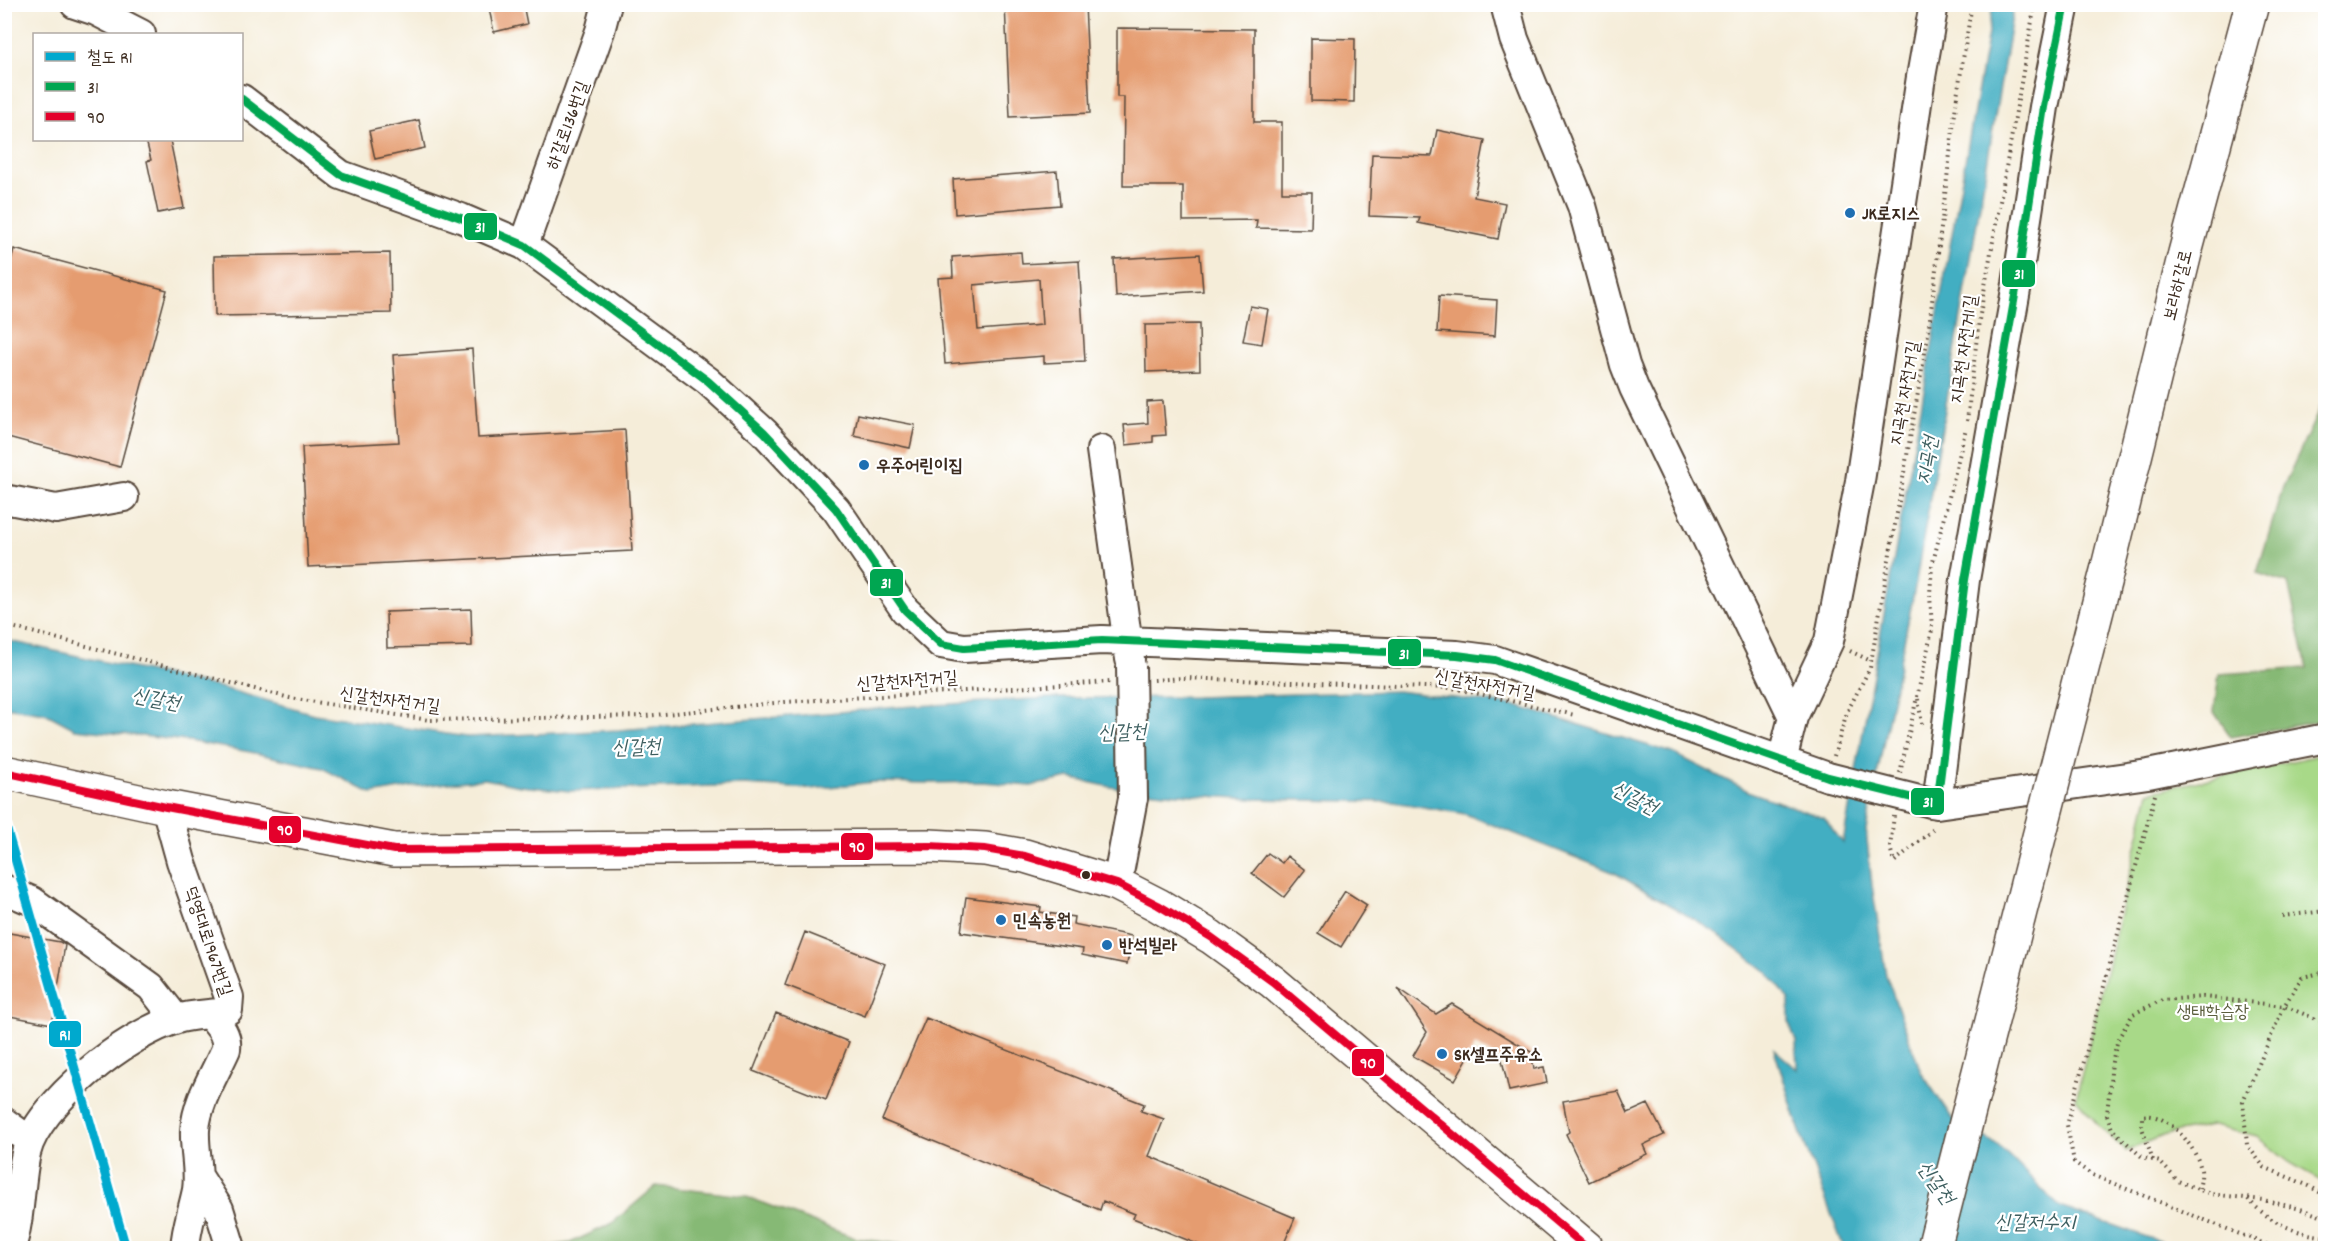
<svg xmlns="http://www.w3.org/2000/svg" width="2330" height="1253" viewBox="0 0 2330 1253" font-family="Dekko,'Poor Story',sans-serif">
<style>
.green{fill:#a8d988;stroke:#728253;stroke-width:1.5}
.forest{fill:#86b974;stroke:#607249;stroke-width:1.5}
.water{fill:#43aec2;stroke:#3f6c70;stroke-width:1.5}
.building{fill:#e59c6f;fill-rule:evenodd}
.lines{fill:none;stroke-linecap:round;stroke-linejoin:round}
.minor-casing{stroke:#57473a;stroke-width:32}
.major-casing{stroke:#57473a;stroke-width:36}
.path{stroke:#57473a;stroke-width:4;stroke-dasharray:1.5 4.5;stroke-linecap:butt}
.minor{stroke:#fff;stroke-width:28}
.major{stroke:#fff;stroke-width:33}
.minor-bridge-casing{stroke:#57473a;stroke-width:32;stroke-linecap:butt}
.major-bridge-casing{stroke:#57473a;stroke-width:36;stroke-linecap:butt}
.minor-bridge{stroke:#fff;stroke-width:28}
.major-bridge{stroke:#fff;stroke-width:33}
.bus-1-casing{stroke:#fff;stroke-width:12}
.bus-2-casing{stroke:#fff;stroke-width:12}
.bus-1{stroke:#00a651;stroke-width:8}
.bus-2{stroke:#e4002b;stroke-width:8}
.rail-1-casing{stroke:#fff;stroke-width:14}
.rail-1{stroke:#00a9ce;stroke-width:9}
.poi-dot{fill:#1f6fb2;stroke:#fff;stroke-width:2}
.bus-dot{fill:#3b2a1e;stroke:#fff;stroke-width:2}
.labels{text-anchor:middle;stroke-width:4.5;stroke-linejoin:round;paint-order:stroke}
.street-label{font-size:18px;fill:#3b2a1e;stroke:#fff}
.poi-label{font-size:18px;font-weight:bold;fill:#3b2a1e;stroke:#fff;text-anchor:start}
.park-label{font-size:18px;fill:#5c5f3e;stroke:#fff}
.water-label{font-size:20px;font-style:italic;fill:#3e5f60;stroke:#fff}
.line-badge{stroke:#fff;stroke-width:2}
.badge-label{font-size:16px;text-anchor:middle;font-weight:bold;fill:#fff}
</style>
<rect width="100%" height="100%" fill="#fff"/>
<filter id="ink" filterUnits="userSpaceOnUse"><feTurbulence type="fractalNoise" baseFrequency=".0167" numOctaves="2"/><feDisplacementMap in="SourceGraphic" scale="12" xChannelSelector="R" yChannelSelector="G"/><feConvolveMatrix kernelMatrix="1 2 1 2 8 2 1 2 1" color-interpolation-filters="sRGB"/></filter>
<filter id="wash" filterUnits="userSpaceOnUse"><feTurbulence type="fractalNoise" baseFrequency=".008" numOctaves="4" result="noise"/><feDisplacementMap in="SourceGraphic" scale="24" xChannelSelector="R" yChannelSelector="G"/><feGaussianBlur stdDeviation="1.35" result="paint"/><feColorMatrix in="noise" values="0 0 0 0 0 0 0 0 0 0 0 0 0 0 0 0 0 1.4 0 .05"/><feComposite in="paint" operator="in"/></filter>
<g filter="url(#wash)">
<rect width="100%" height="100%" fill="#f5edd9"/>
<path class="green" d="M2325,754V1183L2289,1162L2257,1137L2210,1125L2165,1135L2126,1151L2099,1126L2076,1099L2149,792Z"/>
<path class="forest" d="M2325,398V720L2231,737L2214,712L2219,674L2307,668L2288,583L2257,573L2283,487Z
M656,1186L744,1196L855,1238L927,1248H539L570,1243L611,1224Z"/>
<path class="water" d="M1993,5H2014L1915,587L1866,830L1872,885L1886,975L1921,1072L1952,1118L1990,1140L2006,1153L2060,1207L2179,1248H1844L1799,1129L1774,1049L1797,1069L1796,1042L1789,1022V999L1767,972L1712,930L1615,873L1465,814L1394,802L1252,799L1164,793L1111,787L1069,778L1031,786L983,782L931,783L874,782L811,789L743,785L570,791L520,786L485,779L411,787L372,794L322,768L250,752L188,741L75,729L45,713L5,707V640L219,687L314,714L467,737L619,730L899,707L1051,698L1195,697L1397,691L1513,705L1673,753L1750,792L1824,818L1843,843Z"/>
<g id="blocks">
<path class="building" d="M488,4H523L527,24L494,32Z
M1005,4H1085L1090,113L1010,117Z
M1117,28L1254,29V122H1282V192H1312L1311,229L1256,228L1257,220L1183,221V186H1123L1124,97H1117Z
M1311,38L1355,39L1354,102L1311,101Z
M419,120L425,148L375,159L369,131Z
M1437,130L1485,140L1474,197L1505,203L1498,239L1418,223L1420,218L1369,216L1372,154L1432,156Z
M146,140H170L184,208L158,213L147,161L151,160Z
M1057,171L1060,205L955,214L953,179Z
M14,249L167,290L120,467L4,436V287Z
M1021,252L1022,264L1079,261L1085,361L1044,363V356L945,364L938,278L953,277L952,257ZM1039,279L1042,325L978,330L974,285Z
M390,253L391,313L215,316L214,256Z
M1200,254L1203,291L1116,297L1114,259Z
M1439,296L1497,300L1495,336L1437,332Z
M1250,306L1268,309L1262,344L1243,341Z
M1199,324L1200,370L1146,372L1145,325Z
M472,349L478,438L625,430L632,551L308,567L302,447L399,442L393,355Z
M1163,401L1166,435L1153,436V442L1126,445L1124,425L1148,423L1147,402Z
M858,414L915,425L910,448L854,436Z
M471,609L472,646L387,648L386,612Z
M1268,853L1282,863L1287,856L1305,870L1284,897L1252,873Z
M1345,891L1367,905L1341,947L1318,933Z
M966,897L1041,907L1040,912L1074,917L1073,924L1132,936L1127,964L1082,955L1083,949L961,932Z
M4,932L60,942L65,945L52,1024L4,1015Z
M805,932L885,964L865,1016L785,985Z
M1398,988L1436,1014L1452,1004L1531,1052L1534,1069L1544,1067L1547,1083L1509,1091L1502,1060L1475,1045L1455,1080L1413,1056L1427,1032Z
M776,1013L849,1042L826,1100L753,1071Z
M926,1018L1144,1104L1141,1111L1164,1119L1149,1156L1295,1218L1282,1248H1207L1133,1218L1135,1214L1103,1201L1100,1210L882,1120Z
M1618,1091L1628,1113L1648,1104L1664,1135L1643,1145L1647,1154L1589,1182L1566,1134L1569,1132L1563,1101Z"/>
</g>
</g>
<g filter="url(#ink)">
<use href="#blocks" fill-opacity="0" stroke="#57473a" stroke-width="1.5"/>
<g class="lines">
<defs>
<path id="minor" d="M75,4L96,11L141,34
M1505,4L1514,39L1582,206L1625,365L1634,388L1793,717
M242,99L341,175L461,218L524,245L708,381L764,432L836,509L905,610L941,644L964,648L1102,640L1457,655L1495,660L1828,777
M524,245L600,31L607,4
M1101,450L1130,659
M4,499L56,509L124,497
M1782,761L1793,717L1829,641L1860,481L1921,77L1934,4
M1931,803L1937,804L1965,580L2017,284L2044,107L2065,4
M1937,804L2148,774L2326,738
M1117,884L1133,798
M4,889L32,901L151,987L176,1019
M4,1122L30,1141
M198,1176L219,1209L231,1248
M11,1248C21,1217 19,1185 26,1153C38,1103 128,1033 177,1019C191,1015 207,1014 222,1013L228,1010L229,997L181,861L166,807
M185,1248C186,1228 193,1210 197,1190C200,1170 194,1150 195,1130C197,1101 215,1074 226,1049C228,1034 218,1025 209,1014"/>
<path id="major" d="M2108,567L2185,253L2252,4
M4,772L166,807L394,850L929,846L985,849L1025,856L1117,884L1158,905L1211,937L1273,982L1587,1248"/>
</defs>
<use href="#minor" class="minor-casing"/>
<use href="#major" class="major-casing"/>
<path class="path" d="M1967,421L1979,320L2035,4
M4,625L290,698L429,720L645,716L785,702L1110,682
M1850,651L1871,661
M1154,680L1183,678L1452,688L1575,715
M1918,699L1922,724
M1834,756L1847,712L1870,668L1928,335L1957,96L1972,4
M1900,773L1932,630L1930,594L1932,566L1966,428
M2155,795L2067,1125L2074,1162L2092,1175L2275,1248
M1894,816L1890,847L1894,862L1935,828
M2282,916L2326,911
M2326,972L2302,977L2284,1006L2243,1101L2247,1145L2264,1167L2309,1186L2326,1196
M2326,1023L2284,1006L2203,997L2162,1000L2133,1014L2118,1039L2112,1062L2107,1115L2112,1129L2142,1157L2160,1162L2178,1181L2210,1194L2263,1200L2301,1209L2326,1218
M2153,1160L2142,1128V1116C2167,1111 2197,1147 2201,1170C2202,1176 2200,1184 2199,1189
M2248,1199C2269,1222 2294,1233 2326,1237"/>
<use href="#minor" class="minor"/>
<use href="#major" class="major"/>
<defs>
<path id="minor-bridge" d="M1131,666L1133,798
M1828,777L1931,803"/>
<path id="major-bridge" d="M1934,1248L2108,567"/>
</defs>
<use href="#minor-bridge" class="minor-bridge-casing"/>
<use href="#major-bridge" class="major-bridge-casing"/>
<use href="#minor-bridge" class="minor-bridge"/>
<use href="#major-bridge" class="major-bridge"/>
<defs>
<path id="bus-1" d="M242,99L341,175L461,218L524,245L708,381L764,432L836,509L905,610L941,644L964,648L1102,640L1457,655L1495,660L1828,777L1937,804L1965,580L2017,284L2044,107L2065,4"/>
<path id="bus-2" d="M4,772L166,807L394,850L929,846L985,849L1025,856L1117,884L1158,905L1211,937L1273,982L1587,1248"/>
</defs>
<use href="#bus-1" class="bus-1-casing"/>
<use href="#bus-2" class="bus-2-casing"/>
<use href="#bus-1" class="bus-1"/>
<use href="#bus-2" class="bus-2"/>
<defs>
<path id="rail-1" d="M4,820L126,1248"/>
</defs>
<use href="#rail-1" class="rail-1-casing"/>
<use href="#rail-1" class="rail-1"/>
</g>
</g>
<g class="poi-dot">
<circle cx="1850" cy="213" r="6"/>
<circle cx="864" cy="465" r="6"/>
<circle cx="1001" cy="920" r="6"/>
<circle cx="1107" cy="945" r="6"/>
<circle cx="1442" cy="1054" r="6"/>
</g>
<circle class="bus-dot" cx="1086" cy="875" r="5"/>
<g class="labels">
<g class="street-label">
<text transform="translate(567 125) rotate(-70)" y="6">하갈로136번길</text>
<text transform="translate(2177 285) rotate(-76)" y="6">보라하갈로</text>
<text transform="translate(1963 349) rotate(-82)" y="6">지곡천 자전거1길</text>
<text transform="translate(1904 393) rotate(-80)" y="6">지곡천 자전거길</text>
<text transform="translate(907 680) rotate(-4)" y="6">신갈천자전거길</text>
<text transform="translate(1485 684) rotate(10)" y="6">신갈천자전거길</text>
<text transform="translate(390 699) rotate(8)" y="6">신갈천자전거길</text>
<text transform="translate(209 941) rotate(71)" y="6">덕영대로1967번길</text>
</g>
<g class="poi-label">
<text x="1862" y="219">JK로지스</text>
<text x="876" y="471">우주어린이집</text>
<text x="1013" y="926">민속농원</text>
<text x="1119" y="951">반석빌라</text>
<text x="1454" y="1060">SK셀프주유소</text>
</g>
<g class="park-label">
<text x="2213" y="1017">생태학습장</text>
</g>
<g class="water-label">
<text transform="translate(1926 460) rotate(-80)" y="7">지곡천</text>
<text transform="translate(156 698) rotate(11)" y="7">신갈천</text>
<text transform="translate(1122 731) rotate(-2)" y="7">신갈천</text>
<text transform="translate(636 746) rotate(-2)" y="7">신갈천</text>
<text transform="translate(1635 797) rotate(28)" y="7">신갈천</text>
<text transform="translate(1937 1182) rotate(54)" y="7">신갈천</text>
<text x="2035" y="1228">신갈저수지</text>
</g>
</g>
<g class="line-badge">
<rect x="463" y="212" width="35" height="29" rx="6" fill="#00a651"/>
<rect x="2001" y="259" width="35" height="29" rx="6" fill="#00a651"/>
<rect x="869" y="568" width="35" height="29" rx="6" fill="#00a651"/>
<rect x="1387" y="638" width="35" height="29" rx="6" fill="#00a651"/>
<rect x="1910" y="787" width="35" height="29" rx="6" fill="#00a651"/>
<rect x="268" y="815" width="34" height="29" rx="6" fill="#e4002b"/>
<rect x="840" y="832" width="34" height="29" rx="6" fill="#e4002b"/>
<rect x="48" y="1020" width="34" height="28" rx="6" fill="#00a9ce"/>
<rect x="1351" y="1048" width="34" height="29" rx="6" fill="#e4002b"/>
</g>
<g class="badge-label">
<text x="480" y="232">31</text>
<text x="2019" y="279">31</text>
<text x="886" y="588">31</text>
<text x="1404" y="659">31</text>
<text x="1928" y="807">31</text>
<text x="285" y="835">90</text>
<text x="857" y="852">90</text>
<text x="65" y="1040">R1</text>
<text x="1368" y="1068">90</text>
</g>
<rect width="2330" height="1253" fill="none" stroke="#fff" stroke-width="24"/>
<rect x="33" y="33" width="210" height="108" fill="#ffffff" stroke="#b1aaa5" stroke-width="1.5"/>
<rect x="45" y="52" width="30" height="9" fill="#00a9ce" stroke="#b1aaa5" stroke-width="1.5"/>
<text x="87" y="63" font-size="18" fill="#3b2a1e">철도 R1</text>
<rect x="45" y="82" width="30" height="9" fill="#00a651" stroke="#b1aaa5" stroke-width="1.5"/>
<text x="87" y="93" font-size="18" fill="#3b2a1e">31</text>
<rect x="45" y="112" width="30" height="9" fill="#e4002b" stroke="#b1aaa5" stroke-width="1.5"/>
<text x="87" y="123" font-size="18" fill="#3b2a1e">90</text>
</svg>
